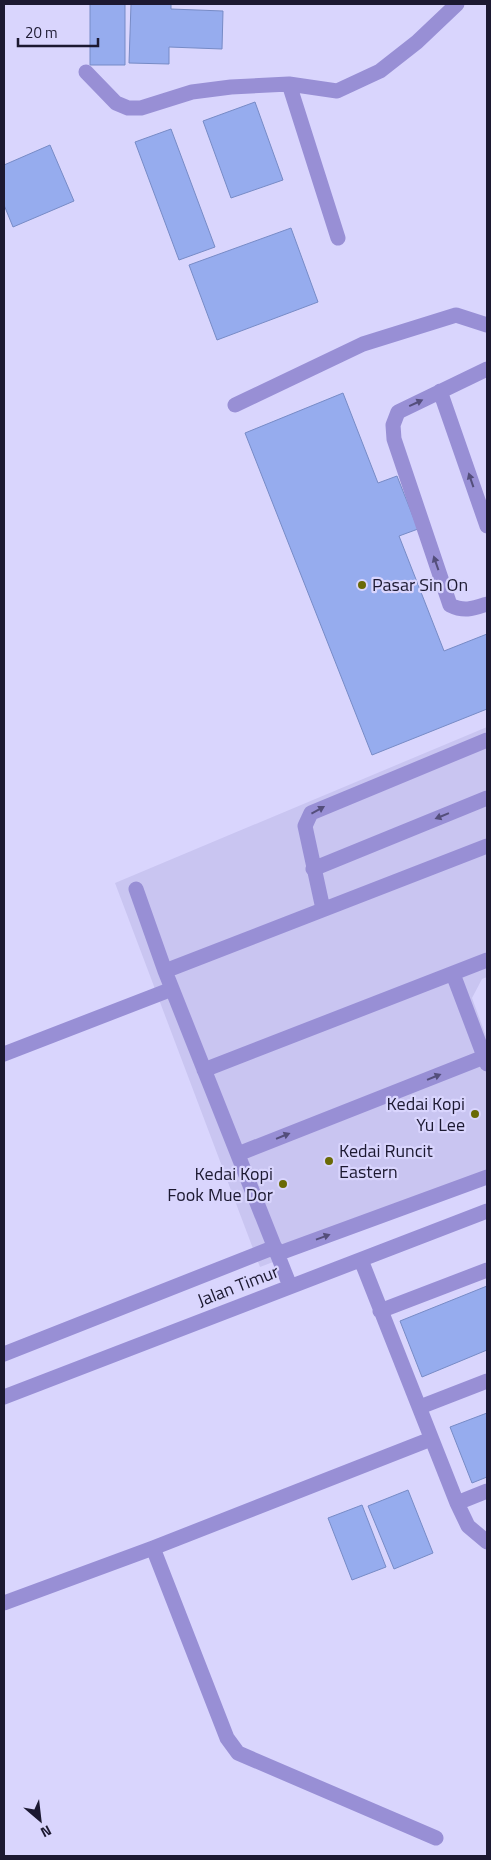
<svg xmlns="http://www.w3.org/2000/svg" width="491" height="1860" viewBox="0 0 491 1860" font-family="'Titillium Web',sans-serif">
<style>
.built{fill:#c9c5f1}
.building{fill:#96acee;stroke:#778bc6}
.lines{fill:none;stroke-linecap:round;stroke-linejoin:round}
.minor{stroke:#988fd5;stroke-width:15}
.oneway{fill:#544e7b}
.poi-dot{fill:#6a6a06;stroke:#d9d5fd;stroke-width:2}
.labels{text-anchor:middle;stroke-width:4.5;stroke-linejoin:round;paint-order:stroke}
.poi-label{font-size:18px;fill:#1c1931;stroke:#d9d5fd;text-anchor:start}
.street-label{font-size:18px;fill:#1c1931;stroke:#d9d5fd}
</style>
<rect width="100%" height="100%" fill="#d9d5fd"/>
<path class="built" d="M487,727V977L482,979L472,998L487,1039V1180L260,1267L115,883Z"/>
<path class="building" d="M90,4H125V65H90Z
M131,4H171V9L223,11L222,49L169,47V64L129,63Z
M255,102L283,180L231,198L203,121Z
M171,129L215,247L179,260L135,142Z
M50,145L74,201L13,227L4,205V165Z
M291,228L318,302L217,340L189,265Z
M343,393L378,483L397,476L418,529L399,536L444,651L487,634V709L372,755L245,433Z
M487,1286V1350L422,1377L400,1321Z
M487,1413V1477L472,1483L450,1427Z
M408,1490L433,1553L394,1569L368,1506Z
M362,1505L386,1567L352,1580L328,1518Z"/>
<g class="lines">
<path class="minor" d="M86,72L116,103L128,108H141L192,92L231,87L289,84L337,91L380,71L417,42L457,4
M289,84L338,238
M487,369L398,412L393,425L394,439L450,605C464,612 472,609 487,604
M440,391L487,526
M235,405L363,344L456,315L487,325
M313,869L487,798
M136,889L165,971L290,1286
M323,909L305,826L311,813L487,740
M165,971L487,846
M453,974L487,1064
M4,1054L172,989
M204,1070L487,960
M238,1154L484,1057
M277,1254L487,1177
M361,1260L457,1503L468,1526L487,1542
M380,1311L487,1270
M4,1354L275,1247
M4,1397L487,1211
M420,1407L487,1381
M457,1503L487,1491
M153,1548L227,1738L238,1753L436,1838
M4,1603L153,1548L431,1439"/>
</g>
<defs><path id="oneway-solid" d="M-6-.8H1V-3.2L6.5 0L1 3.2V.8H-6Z" transform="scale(1.25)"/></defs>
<g class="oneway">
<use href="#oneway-solid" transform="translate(416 403) rotate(-25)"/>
<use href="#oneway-solid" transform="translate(471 480) rotate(-109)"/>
<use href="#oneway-solid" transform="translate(436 563) rotate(-109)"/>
<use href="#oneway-solid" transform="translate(318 810) rotate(-29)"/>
<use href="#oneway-solid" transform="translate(442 816) rotate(158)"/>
<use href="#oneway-solid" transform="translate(434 1077) rotate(-22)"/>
<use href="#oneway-solid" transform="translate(283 1136) rotate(-22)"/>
<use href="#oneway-solid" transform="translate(323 1237) rotate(-20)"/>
</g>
<g class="poi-dot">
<circle cx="362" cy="585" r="5"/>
<circle cx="475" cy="1114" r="5"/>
<circle cx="329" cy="1161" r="5"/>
<circle cx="283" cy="1184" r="5"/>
</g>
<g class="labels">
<g class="poi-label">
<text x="372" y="591">Pasar Sin On</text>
<text x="465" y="1110" text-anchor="end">Kedai Kopi<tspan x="465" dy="21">Yu Lee</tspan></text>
<text x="339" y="1157">Kedai Runcit<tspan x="339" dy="21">Eastern</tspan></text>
<text x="273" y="1180" text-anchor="end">Kedai Kopi<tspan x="273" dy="21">Fook Mue Dor</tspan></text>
</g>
<g class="street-label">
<text transform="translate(238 1286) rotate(-21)" y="6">Jalan Timur</text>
</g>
</g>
<rect width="491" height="1860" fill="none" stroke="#1c1931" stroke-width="10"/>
<g transform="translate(40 1820) rotate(152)" stroke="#d9d5fd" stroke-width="4" paint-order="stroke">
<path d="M0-4L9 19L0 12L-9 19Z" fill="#1c1931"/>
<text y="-8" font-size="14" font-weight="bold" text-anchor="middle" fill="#1c1931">N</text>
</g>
<path d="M18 38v8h80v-8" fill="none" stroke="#1c1931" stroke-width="2.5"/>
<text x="25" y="38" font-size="15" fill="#1c1931" stroke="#d9d5fd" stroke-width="4" paint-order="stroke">20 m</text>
</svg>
